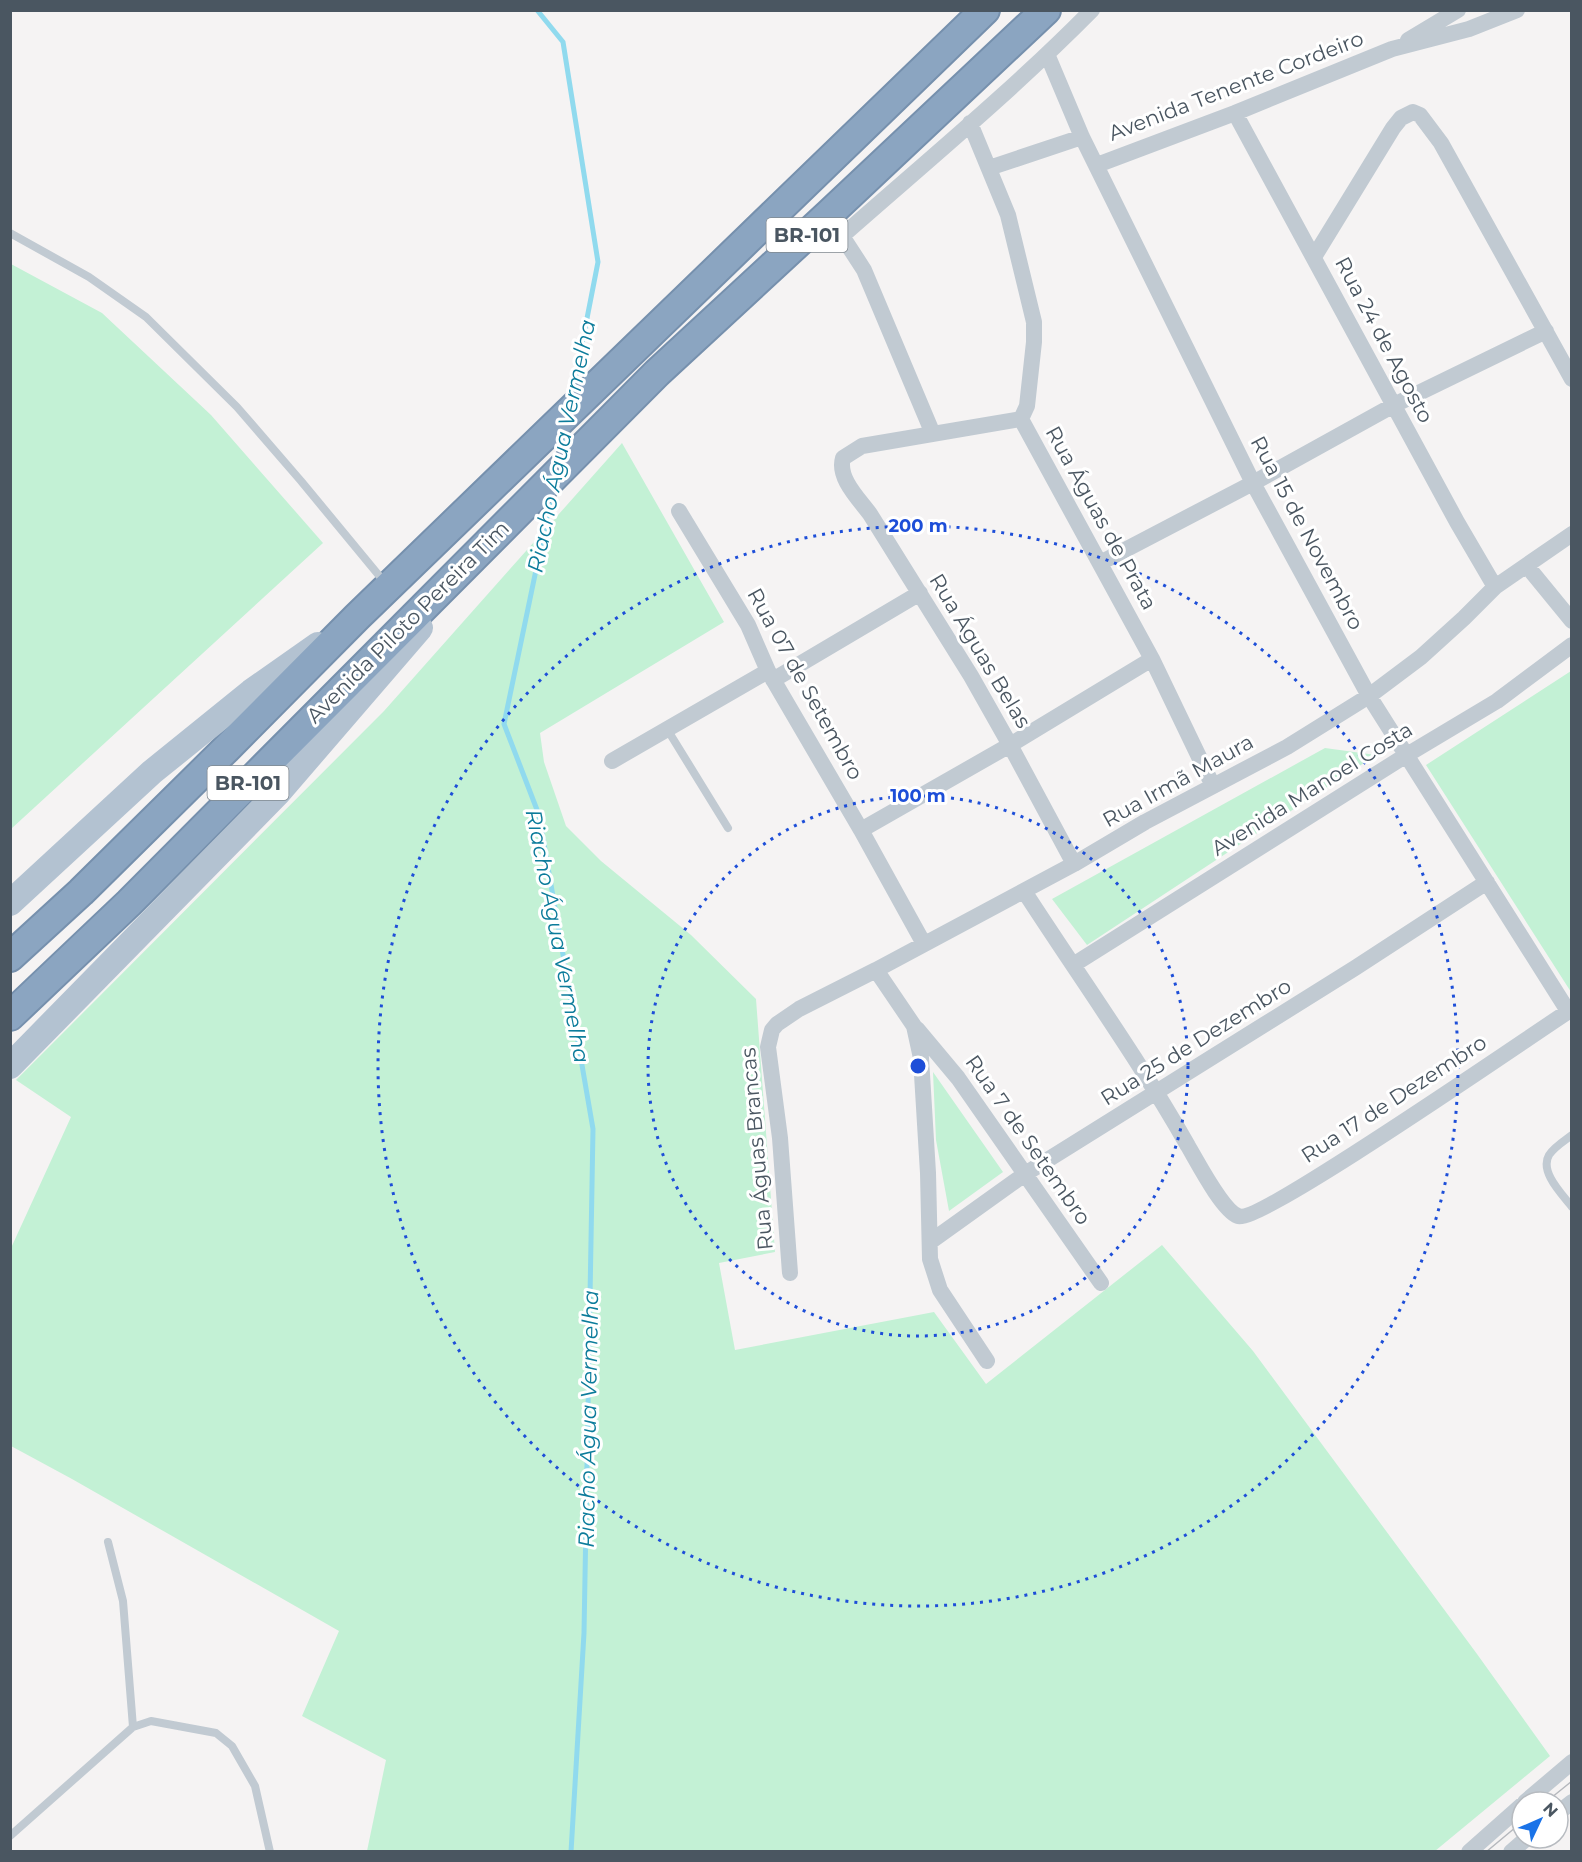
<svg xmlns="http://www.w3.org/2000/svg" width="1582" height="1862" viewBox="0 0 1582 1862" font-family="Montserrat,sans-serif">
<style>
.green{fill:#c3f1d5}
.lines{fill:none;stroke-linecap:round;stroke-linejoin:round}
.stream{stroke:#90daee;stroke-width:5}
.highway-casing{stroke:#7690ad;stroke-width:32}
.lane{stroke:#c1cad2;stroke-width:8}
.street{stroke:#c1cad2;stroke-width:16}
.primary{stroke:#b3c2d1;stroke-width:26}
.highway{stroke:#8ba5c1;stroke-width:28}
.tram{stroke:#b5b8bd;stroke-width:1.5}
.ring{fill:none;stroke:#1d4ed8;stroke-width:3;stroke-dasharray:3 6}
.labels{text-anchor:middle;stroke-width:6;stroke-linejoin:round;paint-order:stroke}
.shield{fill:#fff;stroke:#808990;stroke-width:1.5}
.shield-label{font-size:20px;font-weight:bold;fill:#4a5661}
.street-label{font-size:21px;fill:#4a5661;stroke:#fff}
.water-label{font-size:22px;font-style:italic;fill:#0c7c9b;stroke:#fff}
.centre{fill:#1d4ed8;stroke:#fff;stroke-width:3}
.ring-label{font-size:18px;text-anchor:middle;font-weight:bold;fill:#1d4ed8;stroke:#fff;stroke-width:6;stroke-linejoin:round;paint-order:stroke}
</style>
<rect width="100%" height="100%" fill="#f5f3f3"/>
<path class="green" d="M11,264L102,313L211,415L323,543L11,829Z
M622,443L724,622L540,733L544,762L566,826L601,861L691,935L756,999L775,1252L719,1263L735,1350L934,1312L986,1384L1162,1245L1253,1351L1477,1654L1550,1756L1435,1851H367L386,1760L302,1716L339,1631L72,1479L11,1446V1248L71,1117L16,1080L384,711Z
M1571,671V992L1426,765Z
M1325,748L1376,755L1087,945L1052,899Z
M933,1072L1003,1172L949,1211L936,1140Z"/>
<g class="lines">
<path class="stream" d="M537,10L563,42L598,262L572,395
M560,454L564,431
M552,493L504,724L539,815L593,1129L584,1633L571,1852"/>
<defs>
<path id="highway" d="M10,957L81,892L226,749L357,617L985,10
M10,1016L129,903L657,373L828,215L1046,10"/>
</defs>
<use href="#highway" class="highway-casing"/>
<path class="lane" d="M10,233L89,277L146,317L237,407L301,481L386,584
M667,729L728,828
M1572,1135C1564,1141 1554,1147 1549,1155C1539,1172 1563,1195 1572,1207
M108,1542L123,1601L133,1727
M10,1836L133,1727L151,1721L216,1733L232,1746L255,1786L270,1852"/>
<path class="street" d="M1408,40L1458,10
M1047,54L1082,137L1253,483L1369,696L1568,1011
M1235,113L1457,522L1495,587
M970,123L1008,215L1034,322V342L1027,406L1021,419
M1097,165L1235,113L1392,49L1469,29L1517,10
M989,168L1082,137
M1314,257L1393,128L1401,118L1413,112L1420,115L1441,143L1572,379
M1021,419L862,446L843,458C837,478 859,499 870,514L971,676L1010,745L1074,864
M1021,419L1152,659L1213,786
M933,434L864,270L842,236C926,162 1013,90 1092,10
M679,511L748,625L768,671L861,830L924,944
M1100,563L1253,483L1394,405L1546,331
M1527,566L1572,621
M773,680L920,593
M612,761L768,671
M861,830L1010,745L1152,659
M1024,891C1079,976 1138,1058 1188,1146C1197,1161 1222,1210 1238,1216C1260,1224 1533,1034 1572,1009
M1073,965L1405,756L1497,701L1572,645
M876,970L914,1026L921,1058L928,1173L930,1259L940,1290L987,1361
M917,1029L958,1078L1101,1283
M930,1242L1025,1174L1355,968L1487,882
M790,1273L780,1138L768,1047L772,1030L777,1024L799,1009L876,970L1074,864L1145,822L1287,747L1369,696L1421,657L1464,618L1495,587L1572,534
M1525,1802L1572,1762
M1558,1813L1572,1802
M1469,1852L1522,1805
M1511,1852L1527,1838"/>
<path class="primary" d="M10,903L152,772L251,692L318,645
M10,1066L277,794L420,628"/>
<use href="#highway" class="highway"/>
<path class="tram" d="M1546,1802L1572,1781
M1486,1852L1522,1822"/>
</g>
<g class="ring">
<circle cx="918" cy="1066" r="270"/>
<circle cx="918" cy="1066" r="540"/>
</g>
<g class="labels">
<g class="shield">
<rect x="766.5" y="218" width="81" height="34" rx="4.5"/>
<rect x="207.5" y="766" width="81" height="34" rx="4.5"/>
</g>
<g class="shield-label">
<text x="807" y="242">BR-101</text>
<text x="248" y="790">BR-101</text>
</g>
<g class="street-label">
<text transform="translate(1236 86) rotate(-21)" y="7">Avenida Tenente Cordeiro</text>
<text transform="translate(1384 340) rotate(62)" y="7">Rua 24 de Agosto</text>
<text transform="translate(1101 518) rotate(61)" y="7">Rua Águas de Prata</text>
<text transform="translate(1307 533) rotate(62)" y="7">Rua 15 de Novembro</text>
<text transform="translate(408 622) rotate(-45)" y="7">Avenida Piloto Pereira Tim</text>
<text transform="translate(980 651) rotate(59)" y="7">Rua Águas Belas</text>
<text transform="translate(805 684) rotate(61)" y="7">Rua 07 de Setembro</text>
<text transform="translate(1178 781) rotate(-29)" y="7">Rua Irmã Maura</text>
<text transform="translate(1312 789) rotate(-32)" y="7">Avenida Manoel Costa</text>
<text transform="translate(1196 1042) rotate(-32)" y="7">Rua 25 de Dezembro</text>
<text transform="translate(1394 1099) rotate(-33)" y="7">Rua 17 de Dezembro</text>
<text transform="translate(1028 1140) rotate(55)" y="7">Rua 7 de Setembro</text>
<text transform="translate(757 1149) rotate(-95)" y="7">Rua Águas Brancas</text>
</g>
<g class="water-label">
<text transform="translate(561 446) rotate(-78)" y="8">Riacho Água Vermelha</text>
<text transform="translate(558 936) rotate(79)" y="8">Riacho Água Vermelha</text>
<text transform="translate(588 1419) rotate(-89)" y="8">Riacho Água Vermelha</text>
</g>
</g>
<circle cx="918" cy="1066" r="9" class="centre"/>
<g class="ring-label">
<text x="918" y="532">200 m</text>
<text x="918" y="802">100 m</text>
</g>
<rect width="1582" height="1862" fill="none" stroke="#4a5661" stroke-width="24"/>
<g transform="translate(1540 1820) rotate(46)"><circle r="28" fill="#ffffff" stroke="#b7bbc0" stroke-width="1.5"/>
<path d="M0-4.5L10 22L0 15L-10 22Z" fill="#1a73e8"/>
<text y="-9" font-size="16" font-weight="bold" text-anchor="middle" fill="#4a5661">N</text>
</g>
</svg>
